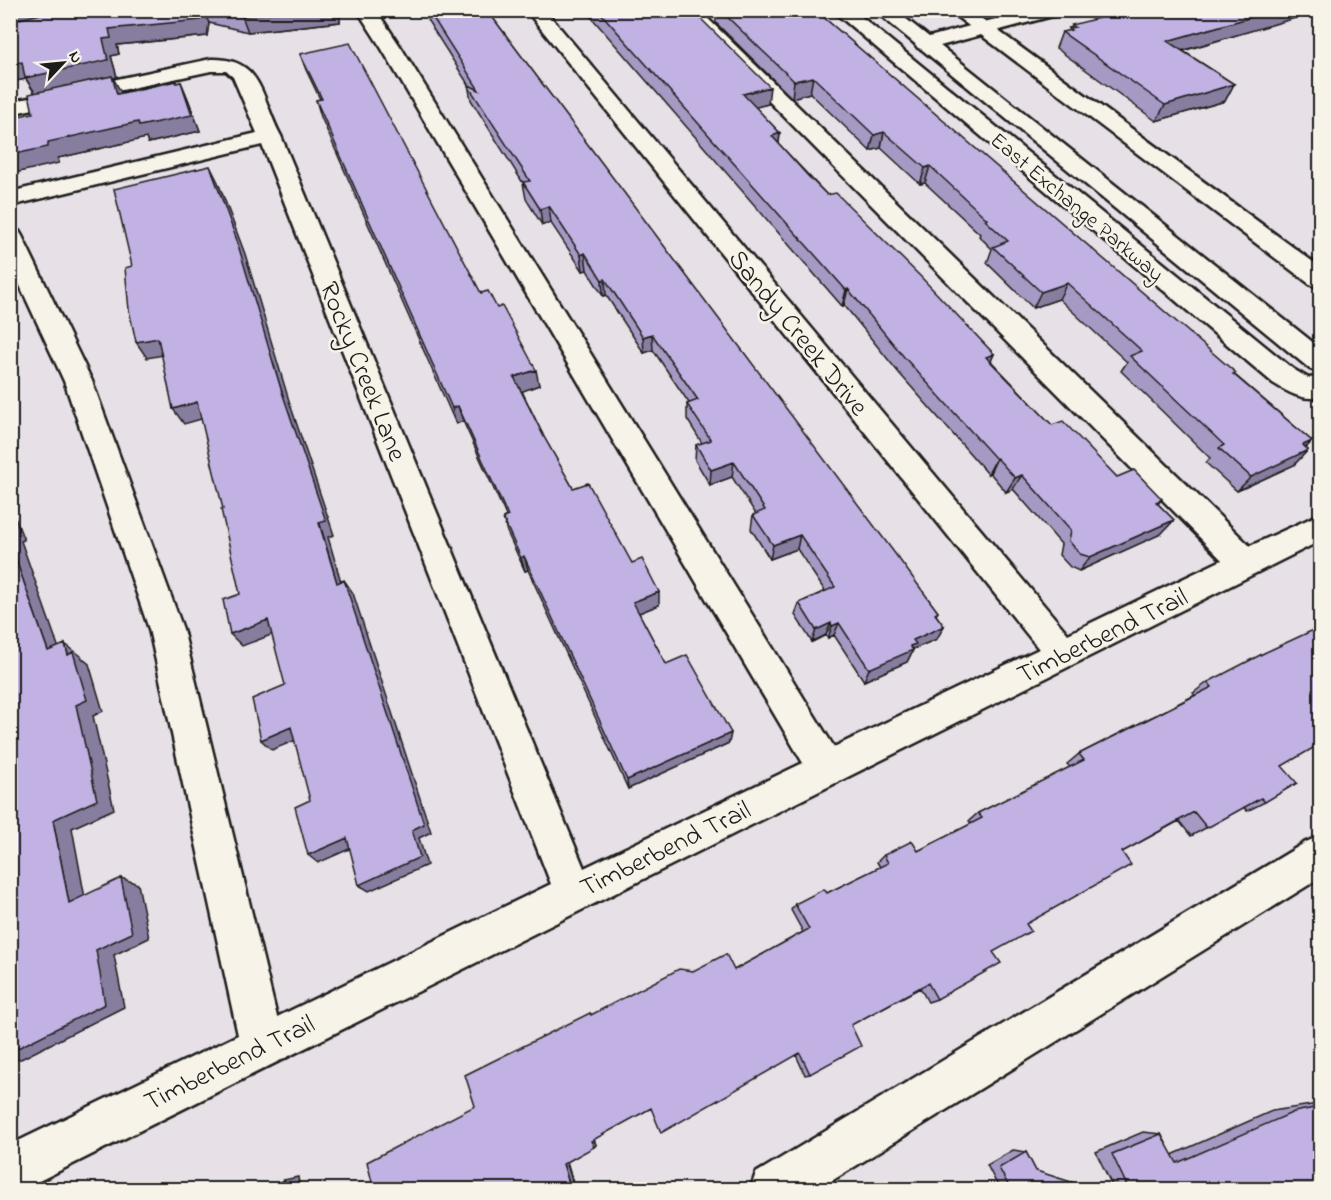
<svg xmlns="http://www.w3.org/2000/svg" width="1331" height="1200" viewBox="0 0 1331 1200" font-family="'Indie Flower',sans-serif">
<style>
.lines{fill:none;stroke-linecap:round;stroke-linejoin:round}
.minor-casing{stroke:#1c1c1c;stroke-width:5}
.major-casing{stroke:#1c1c1c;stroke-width:5}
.minor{fill:#f7f3e8;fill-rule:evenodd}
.major{fill:#f7f3e8;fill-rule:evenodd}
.wall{fill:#a699c3;stroke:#1c1c1c;stroke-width:1.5}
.shaded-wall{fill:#877d9f;stroke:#1c1c1c;stroke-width:1.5}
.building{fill:#c1b2e3;stroke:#1c1c1c;stroke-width:1.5}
.labels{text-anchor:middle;stroke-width:5;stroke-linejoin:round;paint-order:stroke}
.far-street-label{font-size:22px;fill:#1c1c1c;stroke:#f7f3e8}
.street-label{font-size:27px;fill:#1c1c1c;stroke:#f7f3e8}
</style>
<rect width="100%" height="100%" fill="#e7e0e6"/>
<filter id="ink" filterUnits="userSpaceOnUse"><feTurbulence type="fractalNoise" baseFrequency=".0167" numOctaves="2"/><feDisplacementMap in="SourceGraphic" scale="12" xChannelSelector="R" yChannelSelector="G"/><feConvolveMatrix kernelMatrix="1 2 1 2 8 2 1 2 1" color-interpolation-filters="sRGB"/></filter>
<g filter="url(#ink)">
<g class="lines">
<defs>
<path id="minor" d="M357,10H376L402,49L834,747L1039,649L526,10H545L1068,634L1222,560L679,10H699L1250,546L1320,514V541L27,1187L10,1190V1145L238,1035L149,629L64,381L10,264V229L19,231L22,236L92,381L183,629L277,1017L551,884L262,145L10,206V192L257,133L233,77L226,71H211L10,114V102L211,59C263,57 261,100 281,136L584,868L803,763L382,49Z
M832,10H853L1293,369L1308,378L1320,377V397C1303,401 1287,392 1273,383Z
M1029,10H1062L1060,14L925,50L918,48L915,44L918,40Z
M1320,836V878L817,1190H750L756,1173L1306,842Z"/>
<path id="major" d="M874,10H895L1320,348V372L1310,369Z
M948,10H970L1320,267V287L1311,285Z"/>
</defs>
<use href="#minor" class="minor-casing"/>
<use href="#major" class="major-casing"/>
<use href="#minor" class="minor"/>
<use href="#major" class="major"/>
</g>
<path class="wall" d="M10,10H338L340,17V22L248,32L209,23L207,36L117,45L119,54L111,56L117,77L113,78L121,93L176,81L177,83L181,82L188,99L200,131L148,143L146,138L58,158L59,163L33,113L34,92L26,79L10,82Z
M421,10H487L938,612L936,615L944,626L937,639L913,649V650L907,662L864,681L834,635L828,638L826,635L812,642L795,615L799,603L825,591L797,549L770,559L751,529L753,515L756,514L732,477L710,485L695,460L696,445L702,443L687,419V404L689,403L653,350L644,353L606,295L603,296L587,270L583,271L551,223L542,225L526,199L523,183L471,100L468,84Z
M585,10H662L668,17L768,104L755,107L780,133L779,144L827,195L994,354L991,361L1052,425L1117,477L1162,499L1158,504L1174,520L1161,534L1079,571L1070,567L1059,555L1061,544L1013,489L1006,492L990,473L988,474L899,373L844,305L842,306Z
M716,10H815L1235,375L1312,441L1306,448L1308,450L1294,465L1237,491L1206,463L1210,458L1121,371L1127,362L1059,299L1033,308L987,263L992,249L979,236L980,234L925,183L920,184L881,148L870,151L810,93L792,98L716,23Z
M1320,10L1183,51L1234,84L1225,101L1156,121L1056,48L1062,32L1068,31L1069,28H1071L1072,25Z
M300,54L481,293L539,385L522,391L544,437L573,488L632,563L659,605L639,613L666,664L729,743L628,789L528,570L525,571L507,532L503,518L506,516L463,421L456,424L321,117L316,100L320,99L306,70Z
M1208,682L1282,766L1265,802L1247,811L1244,807L1191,836L1179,821L1122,852L1026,924L937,999L928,1002L920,988L851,1025L810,1074L805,1075L796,1055L651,1108L594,1139L596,1145L567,1162L575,1190H374L475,1106L590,1013L592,1015L693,971L734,970L803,932L791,910L795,904L827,893L880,867L877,862L884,855L918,851L971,824L969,821L978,813L1070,767L1067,764L1079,754L1195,695L1193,693Z
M1318,1104H1320V1190H1114L1096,1152L1143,1132L1161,1134L1172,1155L1272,1111Z
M1013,1150L1026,1152L1036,1171L1096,1190H1000L987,1165Z"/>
<path class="shaded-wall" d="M10,10H69L10,23Z
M201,10H203L209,23L207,36L117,45L119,54L111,56L117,77L113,78L121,92L126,110L36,94L26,79L10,82V64L103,39L109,29Z
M292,10H338L340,17V22L248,32L242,16Z
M1276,10H1320V11L1160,57L1167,41Z
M813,77L810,93L792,98L794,81Z
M181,82L188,99L200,131L148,143L146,138L58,158L59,163L10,174V155L48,142Z
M1234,84L1225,101L1156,121L1165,105Z
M770,87L768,104L742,111L743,94Z
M884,132L881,148L870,151L874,135Z
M780,133L778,150L772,136Z
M210,166L218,182L245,254L290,404L334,535L328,537L345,596L337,583L281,389Z
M930,166L925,183L920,184L925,168Z
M549,206L551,223L542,225L540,209Z
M585,253L587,270L583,271L581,255Z
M605,279L606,295L603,296L602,280Z
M1067,283L1059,299L1033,308L1041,292Z
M848,289L844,305L842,306L846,290Z
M652,334L653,350L644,353L643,337Z
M158,338L169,354L147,358L136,342Z
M994,354L987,370L986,357Z
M536,370L539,385L518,393L514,377Z
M197,402L208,417L184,424L173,409Z
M458,406L463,421L456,424L452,408Z
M1312,441L1300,454L1308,450L1294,465L1237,491L1251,477L1303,445Z
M997,458L990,473L988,474L996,459Z
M734,462L732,477L710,485L711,470Z
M1022,475L1013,489L1006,492L1015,478Z
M10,505L24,540L21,541L64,663L48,651L10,543Z
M1174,520L1161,534L1079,571L1090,557Z
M800,535L797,549L770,559L773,545Z
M524,556L528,570L525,571L521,558Z
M344,580L353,593L431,832L419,838L427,865L369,891L359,885L412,830Z
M659,592V605L634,615L633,602Z
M268,620L279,632L242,646L230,634Z
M831,623L826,635L812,642L816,630Z
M839,623L834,635L828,638L832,626Z
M944,626L937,639L913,649V650L907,662L864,681L869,669L913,640Z
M65,644L81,656L82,658L89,664L103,711L93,716L114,809L72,828L87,909L69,903L53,820L76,705L68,655Z
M291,727L301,738L272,750L261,740Z
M731,733L729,743L628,789L627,780Z
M347,838L356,846L318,863L308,855Z
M121,878L138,884L149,938L114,955L124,1007L21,1059H10V1052L96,950Z
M594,1139L596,1145L594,1147L591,1141Z
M566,1161L575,1190H571L563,1164Z
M298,1177L300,1190H286L284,1180Z"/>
<path class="building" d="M59,10H201L200,20L109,29L111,38L103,39L108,60L25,78L22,62L10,64V21Z
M219,10H292L242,16Z
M428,10H487L902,563L938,612L935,614L944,626L913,640L916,644L910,646L913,650L869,669L839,623L832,626L831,623L816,630L799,603L835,587L800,535L773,545L753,515L765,510L734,462L711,470L696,445L711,440L687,404L698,400L652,334L643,337L605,279L602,280L585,253L581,255L549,206L540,209L523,182L530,181L467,84L479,90Z
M598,10H662L668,17L694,12L770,87L743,94L780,133L772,136L808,176L827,195L836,193L921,277L994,354L986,357L1052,425L1063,421L1117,477L1134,470L1162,499L1156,502L1174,520L1090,557L1080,554L1069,541L1071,530L1022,475L1015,478L997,458L996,459L904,357L848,289L846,290Z
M720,10H815L1236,373L1233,374L1312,441L1303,445L1308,450L1251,477L1219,448L1224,445L1130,356L1142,351L1067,283L1041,292L993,247L1008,241L985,220L987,219L930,166L925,168L884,132L874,135L813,77L794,81Z
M1129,10H1276L1167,41L1234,84L1165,105L1062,32L1071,30L1069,28L1075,27L1072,25Z
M350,43L481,293L488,291L497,308L502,306L536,370L514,377L544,437L573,488L588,483L632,563L642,559L659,592L633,602L666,664L687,655L731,733L627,780L524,556L521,558L503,518L508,516L458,406L452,408L316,100L322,99L300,54Z
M112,76L117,94L176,81V83L181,82L192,115L139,126L138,122L48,142V147L10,155V118L33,113L29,94Z
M210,166L236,238L281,389L326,521L319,523L337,583L344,580L424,824L412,830L420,857L359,885L347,838L308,855L295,807L310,800L291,727L261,740L252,699L285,685L268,620L230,634L223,600L240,594L221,509H223L197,402L173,409L158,338L136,342L129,310L125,268L132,266L114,189Z
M10,543L48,651L65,644L68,655L73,652L87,700L76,705L97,800L53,820L69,903L121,878L132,933L96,950L105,1004L10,1052Z
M1320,627V744L1282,766L1297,783L1265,802L1261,798L1207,828L1194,812L1122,852L1131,865L1026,924L1031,931L993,952L1001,963L937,999L928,983L851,1025L861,1046L810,1074L800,1053L661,1133L651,1108L591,1141L594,1147L563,1164L571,1190H374L367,1162L475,1106L465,1075L590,1013L591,1015L679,969L693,971L726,954L734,970L809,929L795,904L824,889L827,893L888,863L884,855L912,841L918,851L982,818L978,813L1084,760L1079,754L1212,687L1208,682L1264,653Z
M1320,1107V1190H1129L1112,1154L1161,1134L1177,1163L1294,1112Z
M1026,1152L1036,1171L1096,1190H1011L999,1168Z
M284,1180L286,1190H265Z"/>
</g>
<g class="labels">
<g class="far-street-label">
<text transform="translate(1078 206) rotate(40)" y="8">East Exchange Parkway</text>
</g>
<g class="street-label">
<text transform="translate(799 332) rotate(51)" y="9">Sandy Creek Drive</text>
<text transform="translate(364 371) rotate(68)" y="9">Rocky Creek Lane</text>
<text transform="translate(1102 635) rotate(-26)" y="9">Timberbend Trail</text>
<text transform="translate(665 848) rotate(-26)" y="9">Timberbend Trail</text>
<text transform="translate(229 1062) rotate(-26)" y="9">Timberbend Trail</text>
</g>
</g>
<rect width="1331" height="1200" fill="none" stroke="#f7f3e8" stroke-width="36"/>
<rect x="18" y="18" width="1295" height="1164" fill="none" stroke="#1c1c1c" stroke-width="2" filter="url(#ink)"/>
<g transform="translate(63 63) rotate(64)" stroke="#f7f3e8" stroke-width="4.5" paint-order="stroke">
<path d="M0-4.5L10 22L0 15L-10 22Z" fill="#1c1c1c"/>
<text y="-9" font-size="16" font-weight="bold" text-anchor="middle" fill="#1c1c1c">N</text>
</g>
</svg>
